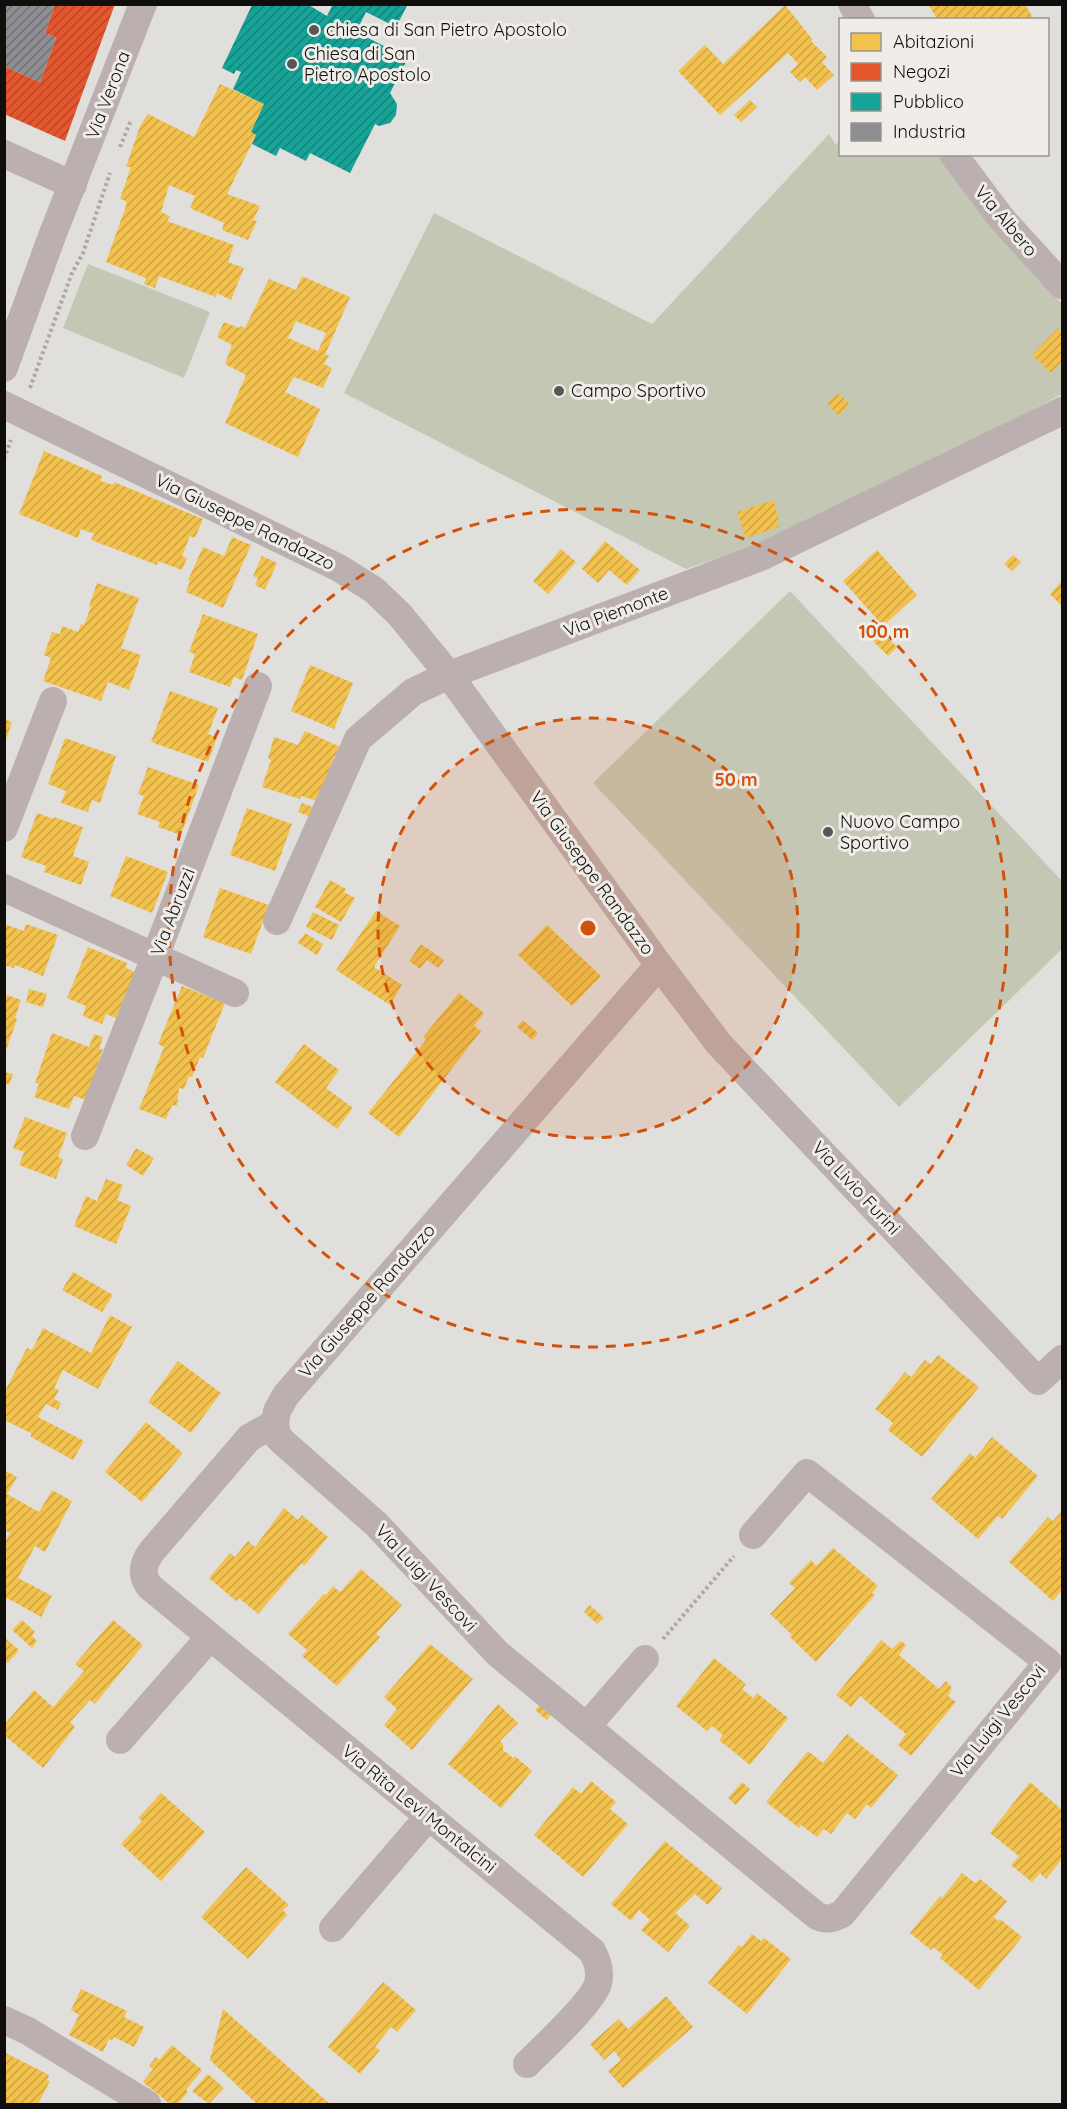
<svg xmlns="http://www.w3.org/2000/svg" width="1067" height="2109" viewBox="0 0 1067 2109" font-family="Quicksand,sans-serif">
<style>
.pitch{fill:#c5c7b5}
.homes{fill:url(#homes-hatch);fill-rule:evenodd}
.shops{fill:url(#shops-hatch)}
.public{fill:url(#public-hatch)}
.industry{fill:url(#industry-hatch)}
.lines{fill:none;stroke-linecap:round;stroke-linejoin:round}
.path{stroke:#afa6a6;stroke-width:4;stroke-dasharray:3 3;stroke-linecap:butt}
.minor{stroke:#bcafaf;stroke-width:28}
.ring{fill:none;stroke:#d2520c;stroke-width:3;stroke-dasharray:10 8}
.poi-dot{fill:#585755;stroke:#f0ede9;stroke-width:2}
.labels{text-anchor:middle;stroke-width:6;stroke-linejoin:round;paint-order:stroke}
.poi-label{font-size:18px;fill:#0f0e0c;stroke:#f0ede9;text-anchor:start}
.street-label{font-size:18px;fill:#0f0e0c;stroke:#f0ede9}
.centre{fill:#d2520c;stroke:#f0ede9;stroke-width:3}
.ring-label{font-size:18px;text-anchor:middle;font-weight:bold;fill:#d2520c;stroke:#f0ede9;stroke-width:6;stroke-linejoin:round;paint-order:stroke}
</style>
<defs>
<pattern id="homes-hatch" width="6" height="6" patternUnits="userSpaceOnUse" patternTransform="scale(1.5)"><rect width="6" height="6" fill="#f2c14e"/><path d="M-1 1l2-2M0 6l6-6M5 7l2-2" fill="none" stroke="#cea543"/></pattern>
<pattern id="shops-hatch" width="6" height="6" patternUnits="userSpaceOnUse" patternTransform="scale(1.5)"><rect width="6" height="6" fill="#e4572e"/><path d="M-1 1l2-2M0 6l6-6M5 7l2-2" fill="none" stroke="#b74626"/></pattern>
<pattern id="public-hatch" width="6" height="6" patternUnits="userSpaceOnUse" patternTransform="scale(1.5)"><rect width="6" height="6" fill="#17a398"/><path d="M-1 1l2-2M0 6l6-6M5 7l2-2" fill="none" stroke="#13837a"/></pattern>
<pattern id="industry-hatch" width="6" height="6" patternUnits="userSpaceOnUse" patternTransform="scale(1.5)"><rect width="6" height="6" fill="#8d8d92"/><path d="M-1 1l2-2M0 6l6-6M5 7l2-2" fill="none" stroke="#727276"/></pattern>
</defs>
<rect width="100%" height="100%" fill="#e1dfdc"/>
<path class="pitch" d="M829,134L836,145L840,139V154L939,155L1019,257L1062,304V394L892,486L776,539L686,569L344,393L434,213L652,324Z
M88,264L210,312L184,378L63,328Z
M790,591L1062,881V949L899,1107L593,783Z"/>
<path class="homes" d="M928,4H1025L1034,20H938Z
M785,5L813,40L811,41L827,57L822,62L834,75L817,90L805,77L800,82L790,72L798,64L788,53L720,115L678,71L705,45L723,64Z
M220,84L264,104L251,132L256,135L227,194L260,206L253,220L257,221L248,240L222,230L224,223L190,208L195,196L169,185L161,212L170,216L167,221L234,245L228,262L244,268L231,300L217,293L216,297L159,276L155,288L144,284L146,278L106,262L126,206V201L120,199L131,167H126L140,126L148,114L194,137Z
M750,100L757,107L741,122L734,115Z
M302,276L350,297L325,355H329L324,364L332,368L323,388L294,377L285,392L320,409L298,457L225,423L246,375L225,364L232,345L217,337L224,322L239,328L240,326L245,328L269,279L296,290ZM296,321L326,333L318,351L288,338Z
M1058,328L1062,332V361L1051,373L1032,355Z
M838,393L850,404L839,416L827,404Z
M44,451L102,476L101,481L113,485L114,482L203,519L195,538L190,536L182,556L187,558L182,570L158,561L157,565L91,540L94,534L81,529L78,538L19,514Z
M773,500L779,519L776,520L779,527L746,538L737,512Z
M232,537L251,545L223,608L186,592L190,581L188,580L203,547L224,556Z
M605,541L640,570L627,585L609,570L598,583L582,569Z
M561,549L576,562L548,594L533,581Z
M877,550L917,595L883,626L843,581Z
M1013,555L1021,562L1012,571L1004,564Z
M262,556L277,563L265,590L255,585L258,578L253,576Z
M1062,581V606L1050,594Z
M97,583L139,598L121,648L141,655L129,690L108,682L101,701L43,681L51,658L44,655L52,632L60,634L62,626L78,632L81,624L84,625L91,607L89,606Z
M203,614L258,634L242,680L234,677L230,687L189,672L195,654L189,652Z
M879,629L897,647L888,656L870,638Z
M310,665L353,683L334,729L291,711Z
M170,691L218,708L208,734L217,738L208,762L151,742Z
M4,719L12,722L5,743H4Z
M305,731L345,749L341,758L334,756L320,802L301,796L300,799L262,787L271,760L268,758L274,737L298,745Z
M65,738L116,756L100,803L92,800L88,812L61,803L66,791L48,784Z
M148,767L199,785L181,835L158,827L160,822L137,814L144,796L138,794Z
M302,803L320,810L316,819L298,812Z
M247,808L292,824L275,871L230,855Z
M37,813L54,819V817L83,827L73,856L89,862L81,885L44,872L46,866L21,857Z
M126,856L168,872L152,913L110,896Z
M330,880L346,889L344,892L355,898L341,922L315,907Z
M220,888L269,905L251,954L203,937Z
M376,911L400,926L374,967L402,985L390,1005L336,970Z
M313,912L339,925L332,940L306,927Z
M4,924L24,931L26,924L58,935L43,976L15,965L14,968L4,965Z
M547,925L601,976L572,1006L518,955Z
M305,933L323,944L317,955L298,943Z
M421,944L444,960L438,968L427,960L420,969L409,961Z
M88,947L127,963L126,968L135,972L116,1018L106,1014L102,1024L83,1016L86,1006L67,998Z
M182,986L225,1003L203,1058L200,1057L192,1077L189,1076L184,1089L179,1088L177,1106L172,1105L166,1119L139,1109L164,1047L158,1044Z
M29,989L47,994L43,1007L26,1002Z
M459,993L484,1013L474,1026L481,1031L399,1137L368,1113L426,1040L423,1037Z
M4,994L21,1000L15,1018L17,1019L5,1053Z
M523,1020L538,1033L532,1040L517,1027Z
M52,1033L89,1047L94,1034L103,1037L99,1049H103L86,1100L74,1096L69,1109L34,1097L39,1084L35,1083Z
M304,1044L339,1070L326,1088L353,1108L337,1129L275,1082Z
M4,1072L13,1074L9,1085L4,1083Z
M25,1117L67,1133L58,1157L63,1159L56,1179L19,1165L24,1152L13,1148Z
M136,1148L154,1158L143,1176L126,1165Z
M106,1179L123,1185L117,1200L131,1206L116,1244L74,1226L86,1196L97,1201Z
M73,1272L113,1295L102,1312L62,1290Z
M110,1315L132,1327L98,1389L63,1370L54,1388L59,1390L54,1399L61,1403L58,1410L46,1404L38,1417L84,1441L73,1460L31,1437V1433L4,1420V1393L27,1348L32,1350L43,1328L91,1353Z
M938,1355L979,1387L922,1457L888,1430L893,1423L875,1409L905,1372L911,1377L925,1360L931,1364Z
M178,1361L221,1393L191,1433L148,1402Z
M146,1422L183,1453L142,1502L105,1472Z
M992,1437L1038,1476L1002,1519L998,1516L978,1539L931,1499L970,1453L975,1458Z
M4,1470L17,1477L7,1494L39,1512L52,1490L72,1501L45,1552L35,1546L18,1578L52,1596L41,1617L7,1598L4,1603V1543L10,1533L4,1530Z
M284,1508L298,1520L302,1515L328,1537L304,1566L302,1563L258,1614L239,1598L236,1601L209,1578L230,1553L235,1557L248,1541L255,1547Z
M1062,1511V1590L1053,1601L1009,1562L1048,1517L1053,1521Z
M833,1548L878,1586L872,1593L875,1595L816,1662L790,1637L792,1635L770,1614L795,1588L789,1583L811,1560L816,1566Z
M361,1569L402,1605L376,1634L380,1637L337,1686L302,1656L307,1650L288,1634L324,1594L326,1595L333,1586L340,1592Z
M590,1605L604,1618L597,1624L584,1612Z
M22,1620L35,1632L32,1636L37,1641L32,1648L12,1630Z
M113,1620L143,1645L95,1704L90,1700L70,1722L75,1727L43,1768L4,1735V1725L34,1690L53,1707L84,1671L75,1664Z
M4,1637L19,1650L8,1663L4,1660Z
M881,1640L892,1649L900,1641L906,1645L899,1655L939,1689L946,1681L952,1688L948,1696L956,1702L911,1756L898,1745L906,1734L860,1696L851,1707L836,1695Z
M430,1644L473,1679L412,1750L384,1725L397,1709L384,1697Z
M714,1658L746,1684L742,1689L753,1698L757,1693L788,1718L750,1765L719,1740L723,1735L712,1726L707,1731L676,1706Z
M498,1704L518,1723L500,1741L503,1744V1750L513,1758L515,1756L532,1771L501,1808L448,1764Z
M541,1704L552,1713L547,1720L535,1710Z
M847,1734L898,1775L871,1808L867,1804L855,1819L847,1813L831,1834L824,1829L817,1837L801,1825L799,1828L766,1802L808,1751L823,1763Z
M591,1781L616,1802L610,1809L628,1824L583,1877L534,1835L573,1787L581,1794Z
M742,1782L750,1789L736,1805L728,1798Z
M1030,1782L1062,1810V1859L1046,1879L1040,1873L1032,1882L1011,1865L1019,1856L990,1833Z
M161,1793L205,1832L161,1881L121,1844L142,1821L138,1818Z
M665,1841L722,1888L708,1905L695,1894L675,1913L690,1926L668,1952L641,1930L650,1920L639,1910L631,1921L611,1904Z
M246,1867L289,1905L283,1910L287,1915L248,1959L201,1917Z
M962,1873L975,1883L980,1879L1007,1901L994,1917L998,1921L1000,1919L1022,1937L979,1990L940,1958L943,1955L933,1947L931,1950L910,1933L940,1896L942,1898Z
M752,1934L761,1941L764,1938L791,1959L747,2014L708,1983L739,1945L742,1947Z
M383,1982L416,2010L397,2032L391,2027L375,2047L380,2050L360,2074L328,2047Z
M81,1989L127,2011L124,2017L144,2027L134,2047L114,2037L112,2040L109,2039L103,2052L69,2035L79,2015L71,2010Z
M666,1996L693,2027L623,2088L608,2071L621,2060L614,2051L604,2060L590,2044L619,2019L628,2029Z
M223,2009L330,2104H257L210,2060Z
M172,2045L202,2070L186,2090L188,2092L178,2104H170L143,2082L153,2069L149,2066L156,2057L159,2060Z
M4,2052L49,2075L47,2080L50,2081L38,2104H4Z
M208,2074L224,2088L209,2104L192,2091Z"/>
<path class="shops" d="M55,4H115L65,141L4,114V66L40,82L56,38L45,33Z"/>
<path class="public" d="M259,4H307L327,16L333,4H408L396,27L366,12L356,32L408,58L390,93L397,104L396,115L390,123L379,126L375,124L350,173L310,153L306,161L280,148L276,156L252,144L256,135L251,132L264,104L233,89L241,72L236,70L234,74L222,68L252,5Z"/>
<path class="industry" d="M4,4H55L45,33L56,38L40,82L4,66Z"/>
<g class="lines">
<path class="path" d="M120,147L131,120
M30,388L72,273L83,253L110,173
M4,459L11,440
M663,1639L734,1556"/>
<path class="minor" d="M852,4L861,20
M4,154L73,185
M953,154L1001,218L1062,285
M4,368L52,236L143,4
M4,405L339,568L374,590L400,615L449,675L659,965L286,1395L277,1411L275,1423L249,1438L152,1551C143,1563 140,1575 150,1587L592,1951C597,1960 601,1972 598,1983C594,2001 543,2048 527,2064
M4,828L53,701
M4,888L235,993
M277,921L358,739L413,692L449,675L761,557L1062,411
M659,965L719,1044L1038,1381L1062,1359
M85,1136L155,957L258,686
M275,1423L277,1436L284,1443L376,1524L498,1654L817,1916C827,1921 833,1918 842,1914L1048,1662L807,1473L753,1535
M587,1726L645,1659
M120,1740L210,1637
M333,1928L429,1816
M4,2020L28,2031L147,2104"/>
</g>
<circle cx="588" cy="928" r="210" fill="#d2520c" fill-opacity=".12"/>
<g class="ring">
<circle cx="588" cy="928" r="210"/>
<circle cx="588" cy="928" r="419"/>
</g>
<g class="poi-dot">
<circle cx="314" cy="30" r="6"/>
<circle cx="292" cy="64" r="6"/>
<circle cx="559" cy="391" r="6"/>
<circle cx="828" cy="832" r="6"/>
</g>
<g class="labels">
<g class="poi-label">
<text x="326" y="36">chiesa di San Pietro Apostolo</text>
<text x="304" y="60">Chiesa di San<tspan x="304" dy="21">Pietro Apostolo</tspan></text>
<text x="571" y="397">Campo Sportivo</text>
<text x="840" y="828">Nuovo Campo<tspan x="840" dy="21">Sportivo</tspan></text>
</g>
<g class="street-label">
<text transform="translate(108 95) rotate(-69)" y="6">Via Verona</text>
<text transform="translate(1006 221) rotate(50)" y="6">Via Albero</text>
<text transform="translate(245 522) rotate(26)" y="6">Via Giuseppe Randazzo</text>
<text transform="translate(616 612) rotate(-21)" y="6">Via Piemonte</text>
<text transform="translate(592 873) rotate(54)" y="6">Via Giuseppe Randazzo</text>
<text transform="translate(173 912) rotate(-69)" y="6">Via Abruzzi</text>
<text transform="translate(856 1188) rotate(47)" y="6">Via Livio Furini</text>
<text transform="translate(367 1301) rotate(-49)" y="6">Via Giuseppe Randazzo</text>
<text transform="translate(426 1578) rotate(47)" y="6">Via Luigi Vescovi</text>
<text transform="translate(998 1721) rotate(-51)" y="6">Via Luigi Vescovi</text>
<text transform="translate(419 1809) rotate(39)" y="6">Via Rita Levi Montalcini</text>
</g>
</g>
<circle cx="588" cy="928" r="9" class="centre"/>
<g class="ring-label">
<text x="884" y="638">100 m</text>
<text x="736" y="786">50 m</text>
</g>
<rect width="1067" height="2109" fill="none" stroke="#0f0e0c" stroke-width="12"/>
<rect x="839" y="18" width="210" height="138" fill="#f0ede9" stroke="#969491" stroke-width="1.5"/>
<rect x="851" y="33" width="30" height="18" fill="#f2c14e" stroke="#969491" stroke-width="1.5"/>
<text x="893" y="48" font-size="18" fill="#0f0e0c">Abitazioni</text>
<rect x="851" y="63" width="30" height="18" fill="#e4572e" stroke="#969491" stroke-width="1.5"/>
<text x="893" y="78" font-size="18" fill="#0f0e0c">Negozi</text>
<rect x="851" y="93" width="30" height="18" fill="#17a398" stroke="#969491" stroke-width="1.5"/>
<text x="893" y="108" font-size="18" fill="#0f0e0c">Pubblico</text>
<rect x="851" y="123" width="30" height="18" fill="#8d8d92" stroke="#969491" stroke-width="1.5"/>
<text x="893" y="138" font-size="18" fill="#0f0e0c">Industria</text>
</svg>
